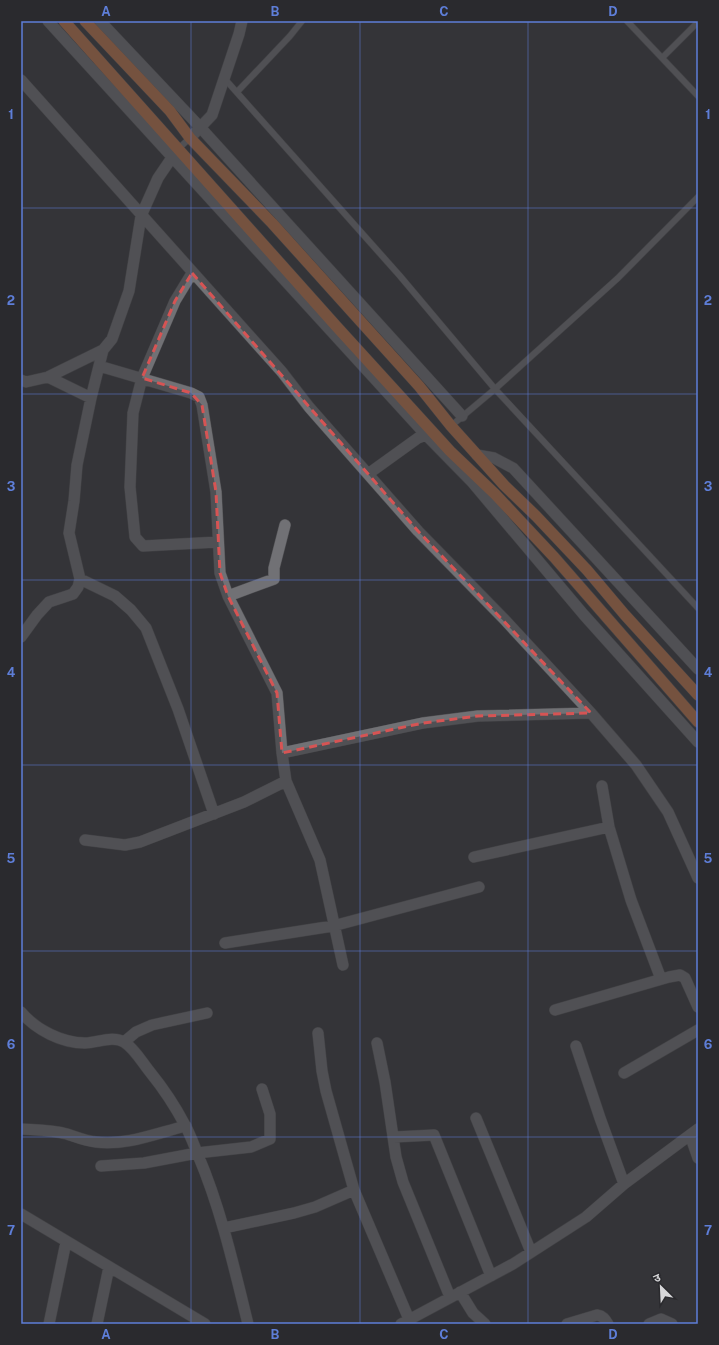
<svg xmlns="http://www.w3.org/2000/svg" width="719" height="1345" viewBox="0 0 719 1345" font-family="'Public Sans','Noto Sans Devanagari',sans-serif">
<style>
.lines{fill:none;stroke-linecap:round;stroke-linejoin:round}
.service-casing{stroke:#505053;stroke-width:7}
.minor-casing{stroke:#505053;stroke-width:12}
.tertiary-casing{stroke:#505053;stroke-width:12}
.trunk-casing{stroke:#505053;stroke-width:12}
.service{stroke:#717175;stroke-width:6}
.minor{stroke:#717175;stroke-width:11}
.tertiary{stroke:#717175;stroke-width:11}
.trunk{stroke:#c47548;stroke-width:11}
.marked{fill:none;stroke:#d65454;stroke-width:3;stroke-dasharray:8 5;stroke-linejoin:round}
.grid{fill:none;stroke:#5e7ed8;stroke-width:1;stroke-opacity:0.55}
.neatline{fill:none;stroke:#5e7ed8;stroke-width:1.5}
.grid-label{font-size:13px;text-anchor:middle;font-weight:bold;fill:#5e7ed8}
</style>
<rect width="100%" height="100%" fill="#343438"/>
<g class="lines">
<defs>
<path id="service" d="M627,21L698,96
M662,58L698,22
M224,78L400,276L495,389L698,608
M237,92L290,36L302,21
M178,149L190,138
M451,426L495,389L618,278L698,197"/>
<path id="minor" d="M48,21L426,435L472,482L584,615L698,742
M100,21L200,127L462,416
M21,80L282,372L309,407L418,531L504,619L591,713L636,765L668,812L698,878
M192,273L175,301L142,378L133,413L130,487L135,537L143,546L218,542
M99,366L191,393L199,397L202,405L216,492L220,573L228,596L277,693L282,753L286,781L320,860L343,965
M48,377L91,398
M21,380L26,382L48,377L103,350L112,339L129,291L141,216L158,178L175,153
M477,455L494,458L513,468L653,620L698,669
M368,474L418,438L431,433
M80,579L115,596L131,610L146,628L178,709L214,814
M228,596L274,579V568L285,525
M21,637L37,615L49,602L73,594L78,587L80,579L69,533L74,501L77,465L91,398L103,350
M282,753L423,723L478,716L591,713
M602,786L609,827L631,900L661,979
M85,840L125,845L140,842L244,802L286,781
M474,857L609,827
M225,943L333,926L479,887
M555,1010L669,977L680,975L685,978L698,1007
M21,1012C36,1030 62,1043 85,1043C97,1043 113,1035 124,1042C134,1048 142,1062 150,1072C163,1088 175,1106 185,1125C190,1134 194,1145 198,1155C221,1209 234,1267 248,1324
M318,1033L322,1071L326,1091L354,1190L411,1324
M124,1042L136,1032L152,1025L207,1013
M377,1043L385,1082L396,1157L403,1182L450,1297
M576,1046L600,1118L624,1184
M624,1073L698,1030
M476,1118L531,1252
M21,1129C36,1130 52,1130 67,1134C76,1137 86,1141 96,1142C126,1146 157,1133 186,1126
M690,1135L698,1158
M394,1137L434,1135L491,1276
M101,1166L144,1163L197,1153L251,1147L270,1139V1114L262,1089
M21,1214L205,1324
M224,1228L294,1213L315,1207L354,1190
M460,1292L473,1313L485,1324
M49,1324L66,1242
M97,1324L109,1267
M401,1324L513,1264L586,1217L624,1184L698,1129
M567,1324L597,1315C603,1316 605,1319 608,1324
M649,1324L661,1319L672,1324"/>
<path id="tertiary" d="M190,138L212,115L239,34L242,21"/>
<path id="trunk" d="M64,21L337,327L450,451L495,494L554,557L698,722
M85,21L170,111L190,138L272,223L354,314L419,386L451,426L504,485L536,516L587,570L625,615L698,695"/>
</defs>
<use href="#service" class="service-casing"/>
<use href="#minor" class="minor-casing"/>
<use href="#tertiary" class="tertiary-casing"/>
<use href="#trunk" class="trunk-casing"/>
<use href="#service" class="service"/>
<use href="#minor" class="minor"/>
<use href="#tertiary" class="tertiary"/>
<use href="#trunk" class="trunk"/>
</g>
<path d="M0 0H719V1345H0ZM192,273L418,531L591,713L478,716L423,723L282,753L277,693L228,596L220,573L216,492L202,405L191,393L142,378L175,301Z" fill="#343438" fill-opacity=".55" fill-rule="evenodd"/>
<path class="marked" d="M192,273L418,531L591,713L478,716L423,723L282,753L277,693L228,596L220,573L216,492L202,405L191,393L142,378L175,301Z"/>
<path class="grid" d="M191,21V1324M360,21V1324M528,21V1324M21,208H698M21,394H698M21,580H698M21,765H698M21,951H698M21,1137H698"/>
<rect width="719" height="1345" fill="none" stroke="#2a2a2e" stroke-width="44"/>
<g transform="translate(661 1287) rotate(336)" stroke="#2a2a2e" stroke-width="3" paint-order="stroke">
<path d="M0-3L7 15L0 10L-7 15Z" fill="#d7d7d9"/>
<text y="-6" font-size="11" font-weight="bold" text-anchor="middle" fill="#d7d7d9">उ</text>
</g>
<rect x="22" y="22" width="675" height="1301" class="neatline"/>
<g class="grid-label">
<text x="106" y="16">A</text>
<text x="275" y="16">B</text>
<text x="444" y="16">C</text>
<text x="613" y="16">D</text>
<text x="11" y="119">1</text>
<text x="708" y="119">1</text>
<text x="11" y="305">2</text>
<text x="708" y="305">2</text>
<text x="11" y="491">3</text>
<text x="708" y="491">3</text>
<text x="11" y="677">4</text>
<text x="708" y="677">4</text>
<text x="11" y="863">5</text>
<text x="708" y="863">5</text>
<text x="11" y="1049">6</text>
<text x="708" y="1049">6</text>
<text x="11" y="1235">7</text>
<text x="708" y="1235">7</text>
<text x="106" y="1339">A</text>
<text x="275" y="1339">B</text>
<text x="444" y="1339">C</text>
<text x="613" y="1339">D</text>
</g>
</svg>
